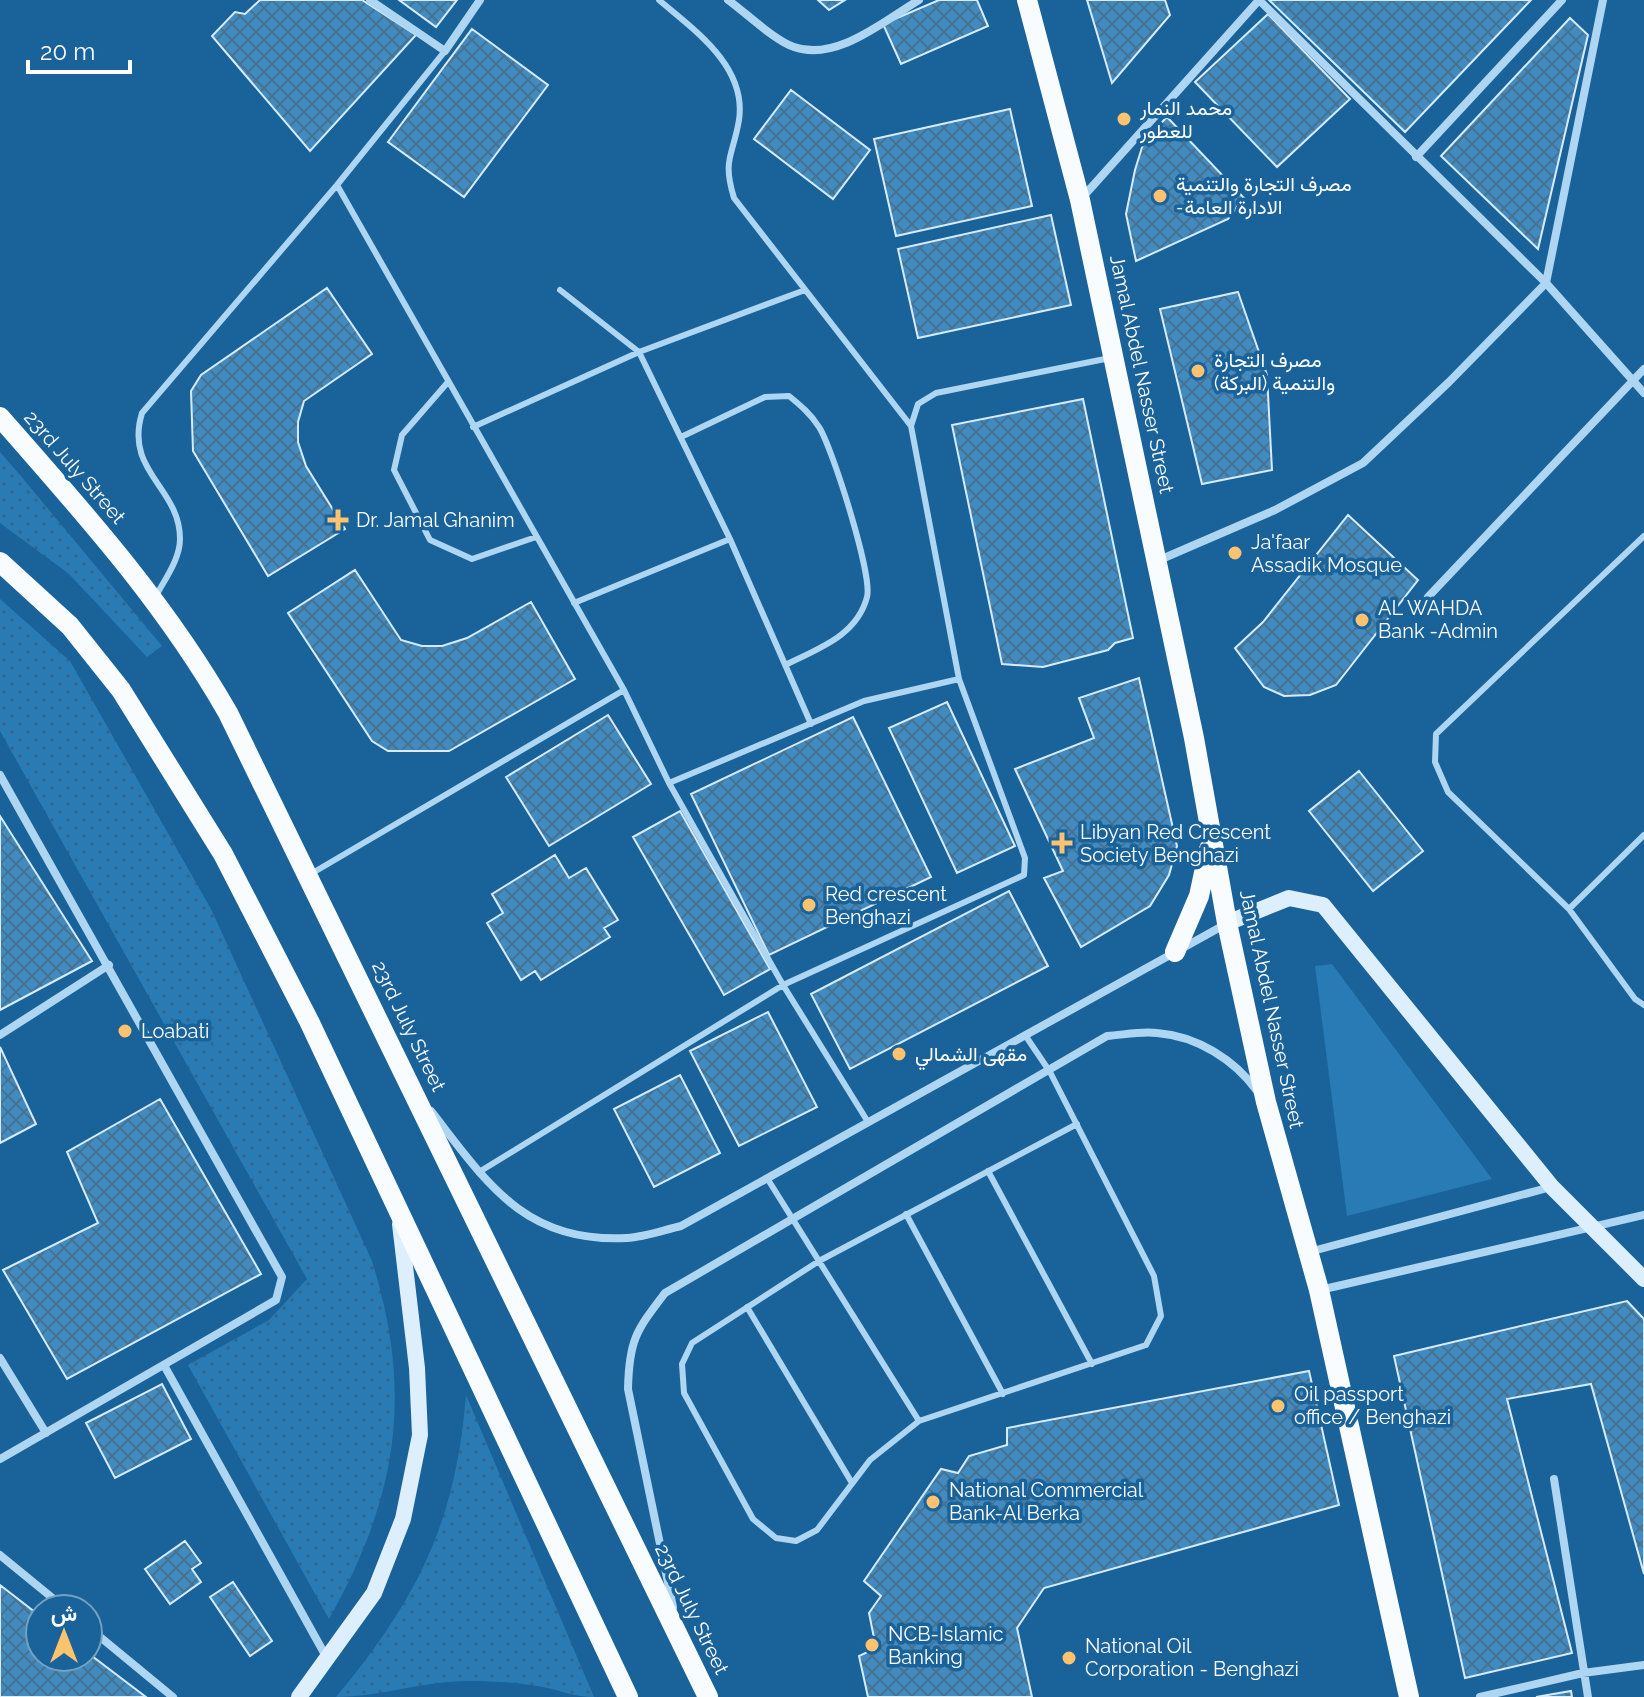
<svg xmlns="http://www.w3.org/2000/svg" width="1644" height="1697" viewBox="0 0 1644 1697" font-family="Raleway,Vazirmatn,sans-serif">
<style>
.grass{fill:url(#grass-dots)}
.garden{fill:#297bb6}
.building{fill:url(#building-cross-hatch);stroke:#d6ecfc;stroke-width:2}
.lines{fill:none;stroke-linecap:round;stroke-linejoin:round}
.lane{stroke:#aed5f1;stroke-width:6}
.street{stroke:#aed5f1;stroke-width:8}
.secondary{stroke:#ddeefc;stroke-width:16}
.primary{stroke:#f8fcff;stroke-width:20}
.poi-dot{fill:#ffc26e;stroke:#19629a;stroke-width:3}
.labels{text-anchor:middle;stroke-width:7;stroke-linejoin:round;paint-order:stroke}
.poi-label{font-size:20px;fill:#fff;stroke:#19629a;text-anchor:start}
.street-label{font-size:20px;fill:#fff;stroke:#19629a}
</style>
<defs>
<pattern id="grass-dots" width="8" height="8" patternUnits="userSpaceOnUse" patternTransform="scale(2)"><rect width="8" height="8" fill="#297bb6"/><path d="M2 2h.1M6 6h.1" fill="none" stroke="#3a6481" stroke-width="1.8" stroke-linecap="round"/></pattern>
<pattern id="building-cross-hatch" width="8" height="8" patternUnits="userSpaceOnUse" patternTransform="scale(2)"><rect width="8" height="8" fill="#428bc1"/><path d="M0 0l8 8M0 8l8-8" fill="none" stroke="#467292"/></pattern>
</defs>
<rect width="100%" height="100%" fill="#19629a"/>
<path class="grass" d="M0,452L20,475L162,646L147,657L69,574L0,523Z
M0,599L70,661L211,909L372,1261C414,1395 397,1498 329,1619L188,1365L269,1320L307,1279L0,731Z
M466,1395L594,1697C577,1697 567,1693 552,1689C527,1683 496,1681 471,1681C425,1680 382,1697 336,1697C417,1600 456,1522 466,1395Z"/>
<path class="garden" d="M1332,964L1492,1179L1347,1216L1315,966Z"/>
<path class="building" d="M260,0H362L416,35L310,151L212,36L235,12L245,14Z
M399,0H457L436,27Z
M818,0H845L829,10Z
M939,0H977L988,26L901,64L883,24Z
M1087,0H1165L1170,15L1112,83Z
M1269,0H1531L1405,132Z
M1268,14L1350,99L1277,167L1195,82Z
M1570,18L1588,35L1538,249L1441,156Z
M472,29L548,85L464,197L388,142Z
M791,90L870,150L833,199L754,139Z
M1010,109L1032,206L896,236L874,139Z
M1167,117L1244,198L1228,219L1136,261L1126,214L1135,170L1144,141Z
M1051,215L1071,305L918,338L898,249Z
M327,288L372,354L304,401L298,422V442L306,466L345,529L268,576L193,451L191,391L201,375Z
M1238,292L1267,375L1272,470L1202,484L1160,309Z
M1083,399L1133,638L1115,643L1108,650L1043,667L1002,664L952,425Z
M1348,515L1418,580L1336,685L1310,695L1284,696L1264,687L1235,648L1263,622Z
M355,570L401,640L422,646H442L467,638L531,602L575,679L449,751H388L372,741L288,613Z
M1139,678L1177,846L1169,875L1150,906L1081,947L1044,878L1063,871L1015,769L1094,738L1079,698Z
M947,702L1015,846L957,873L889,728Z
M608,715L651,784L549,846L506,777Z
M853,717L931,877L769,955L691,794Z
M1359,771L1423,851L1373,891L1309,811Z
M680,811L770,969L724,995L633,837Z
M0,816L92,961L0,1010Z
M555,855L569,878L586,868L618,920L604,928L610,937L541,980L535,971L521,980L487,923L503,913L492,894Z
M1009,891L1048,966L850,1069L811,994Z
M768,1012L817,1107L739,1146L690,1051Z
M0,1047L36,1124L0,1143Z
M680,1075L720,1153L654,1187L614,1109Z
M160,1099L261,1274L67,1379L3,1270L98,1223L67,1152Z
M1627,1301L1644,1319V1574L1591,1384L1507,1399L1572,1653L1465,1678L1394,1356Z
M1309,1371L1339,1505L1044,1588L1017,1628L1032,1697H868L859,1656L876,1648L869,1613L881,1596L864,1581L941,1469L958,1473L969,1456L1007,1445V1428Z
M162,1384L191,1439L115,1478L86,1423Z
M185,1541L201,1563L192,1569L201,1582L170,1604L145,1569Z
M233,1582L272,1641L250,1656L210,1597Z
M0,1585L40,1616V1657H88V1653L146,1697H0Z
M1571,1691L1572,1697H1536Z"/>
<g class="lines">
<path class="lane" d="M659,0C694,30 747,66 739,120C733,156 722,159 734,198L911,426
M337,185L624,690L669,783L783,985L868,1122
M560,290L639,352L730,539L811,724
M448,382L402,435L394,470L430,540L472,559L536,537
M473,427L639,352L805,290
M681,437L765,397L789,396C800,405 811,414 819,427C832,447 873,576 867,597C857,636 817,649 785,665
M1644,536L1436,734L1435,762L1448,792L1569,909L1635,999L1644,1005
M156,596C165,579 180,559 180,539C180,487 124,472 142,413L337,185L445,51
M574,603L730,539
M669,783L864,701L959,679
M309,875L624,690
M1569,909L1644,835
M1025,1035L1050,1072L1154,1276L1161,1316L1146,1345L919,1421L870,1460L817,1530L796,1541L776,1538L753,1519L684,1393L682,1364L692,1343L819,1261L1077,1124
M988,1171L1092,1364
M479,1172L783,985L1024,875L1025,858L959,679L911,426L918,404L936,393L1110,358
M767,1178L919,1421
M906,1214L1003,1394
M747,1307L852,1483"/>
<path class="street" d="M370,0L445,51L480,0
M728,0C745,12 775,41 794,47C837,62 885,20 919,0
M1259,0L1546,283L1644,393
M1416,157L1562,0
M1081,199L1259,0
M1157,561L1275,510L1363,463L1449,382L1546,283L1603,0
M1428,597L1644,369
M0,775L282,1277L276,1300L0,1459
M0,1035L109,965
M431,1111C487,1183 524,1243 627,1238C644,1237 664,1230 681,1226L1226,924
M1309,1252L1551,1187
M1320,1290L1644,1215
M0,1358L46,1433
M165,1367L328,1660
M1554,1479L1588,1697
M0,1555L66,1609
M673,1607L628,1389C629,1340 636,1331 665,1293L1107,1036C1123,1035 1141,1031 1157,1033C1197,1036 1235,1060 1257,1091
M88,1627L173,1697
M1480,1697L1583,1673L1644,1665"/>
<path class="secondary" d="M1227,923L1289,898L1323,905L1552,1187L1644,1279
M299,1697L374,1593L403,1519L420,1435L417,1368L400,1224"/>
<path class="primary" d="M1027,0L1080,200L1194,738L1227,923L1266,1102L1319,1290L1409,1697
M0,417C84,513 164,601 228,713L708,1697
M0,562L70,626L121,690L223,854L309,1021L628,1697
M1175,952L1199,896L1209,849"/>
</g>
<g class="poi-dot">
<circle cx="1124" cy="119" r="8"/>
<circle cx="1160" cy="196" r="8"/>
<circle cx="1198" cy="371" r="8"/>
<path d="M334 508h8v8h8v8h-8v8h-8v-8h-8v-8h8z"/>
<circle cx="1235" cy="553" r="8"/>
<circle cx="1362" cy="620" r="8"/>
<path d="M1058 831h8v8h8v8h-8v8h-8v-8h-8v-8h8z"/>
<circle cx="809" cy="905" r="8"/>
<circle cx="125" cy="1031" r="8"/>
<circle cx="899" cy="1054" r="8"/>
<circle cx="1278" cy="1406" r="8"/>
<circle cx="933" cy="1502" r="8"/>
<circle cx="872" cy="1645" r="8"/>
<circle cx="1069" cy="1658" r="8"/>
</g>
<g class="labels">
<g class="poi-label">
<text x="1140" y="115">محمد النمار<tspan x="1140" dy="23">للعطور</tspan></text>
<text x="1176" y="191">مصرف التجارة والتنمية<tspan x="1176" dy="23">-الادارة العامة</tspan></text>
<text x="1214" y="367">مصرف التجارة<tspan x="1214" dy="23">والتنمية (البركة)</tspan></text>
<text x="356" y="527">Dr. Jamal Ghanim</text>
<text x="1251" y="549">Ja'faar<tspan x="1251" dy="23">Assadik Mosque</tspan></text>
<text x="1378" y="615">AL WAHDA<tspan x="1378" dy="23">Bank -Admin</tspan></text>
<text x="1080" y="839">Libyan Red Crescent<tspan x="1080" dy="23">Society Benghazi</tspan></text>
<text x="825" y="901">Red crescent<tspan x="825" dy="23">Benghazi</tspan></text>
<text x="141" y="1038">Loabati</text>
<text x="915" y="1061">مقهى الشمالي</text>
<text x="1294" y="1401">Oil passport<tspan x="1294" dy="23">office / Benghazi</tspan></text>
<text x="949" y="1497">National Commercial<tspan x="949" dy="23">Bank-Al Berka</tspan></text>
<text x="888" y="1641">NCB-Islamic<tspan x="888" dy="23">Banking</tspan></text>
<text x="1085" y="1653">National Oil<tspan x="1085" dy="23">Corporation - Benghazi</tspan></text>
</g>
<g class="street-label">
<text transform="translate(1142 374) rotate(78)" y="7">Jamal Abdel Nasser Street</text>
<text transform="translate(75 467) rotate(49)" y="7">23rd July Street</text>
<text transform="translate(1272 1009) rotate(78)" y="7">Jamal Abdel Nasser Street</text>
<text transform="translate(409 1026) rotate(64)" y="7">23rd July Street</text>
<text transform="translate(692 1609) rotate(64)" y="7">23rd July Street</text>
</g>
</g>
<g transform="translate(64 1633)"><circle r="38" fill="#19629a" stroke="#75a1c2" stroke-width="2"/>
<path d="M0-6L14 30L0 20L-14 30Z" fill="#ffc26e"/>
<text y="-12" font-size="22" font-weight="bold" text-anchor="middle" fill="#ffffff">ش</text>
</g>
<path d="M28 60v12h102v-12" fill="none" stroke="#ffffff" stroke-width="4"/>
<text x="40" y="60" font-size="24" fill="#ffffff" stroke="#19629a" stroke-width="6" paint-order="stroke">20 m</text>
</svg>
